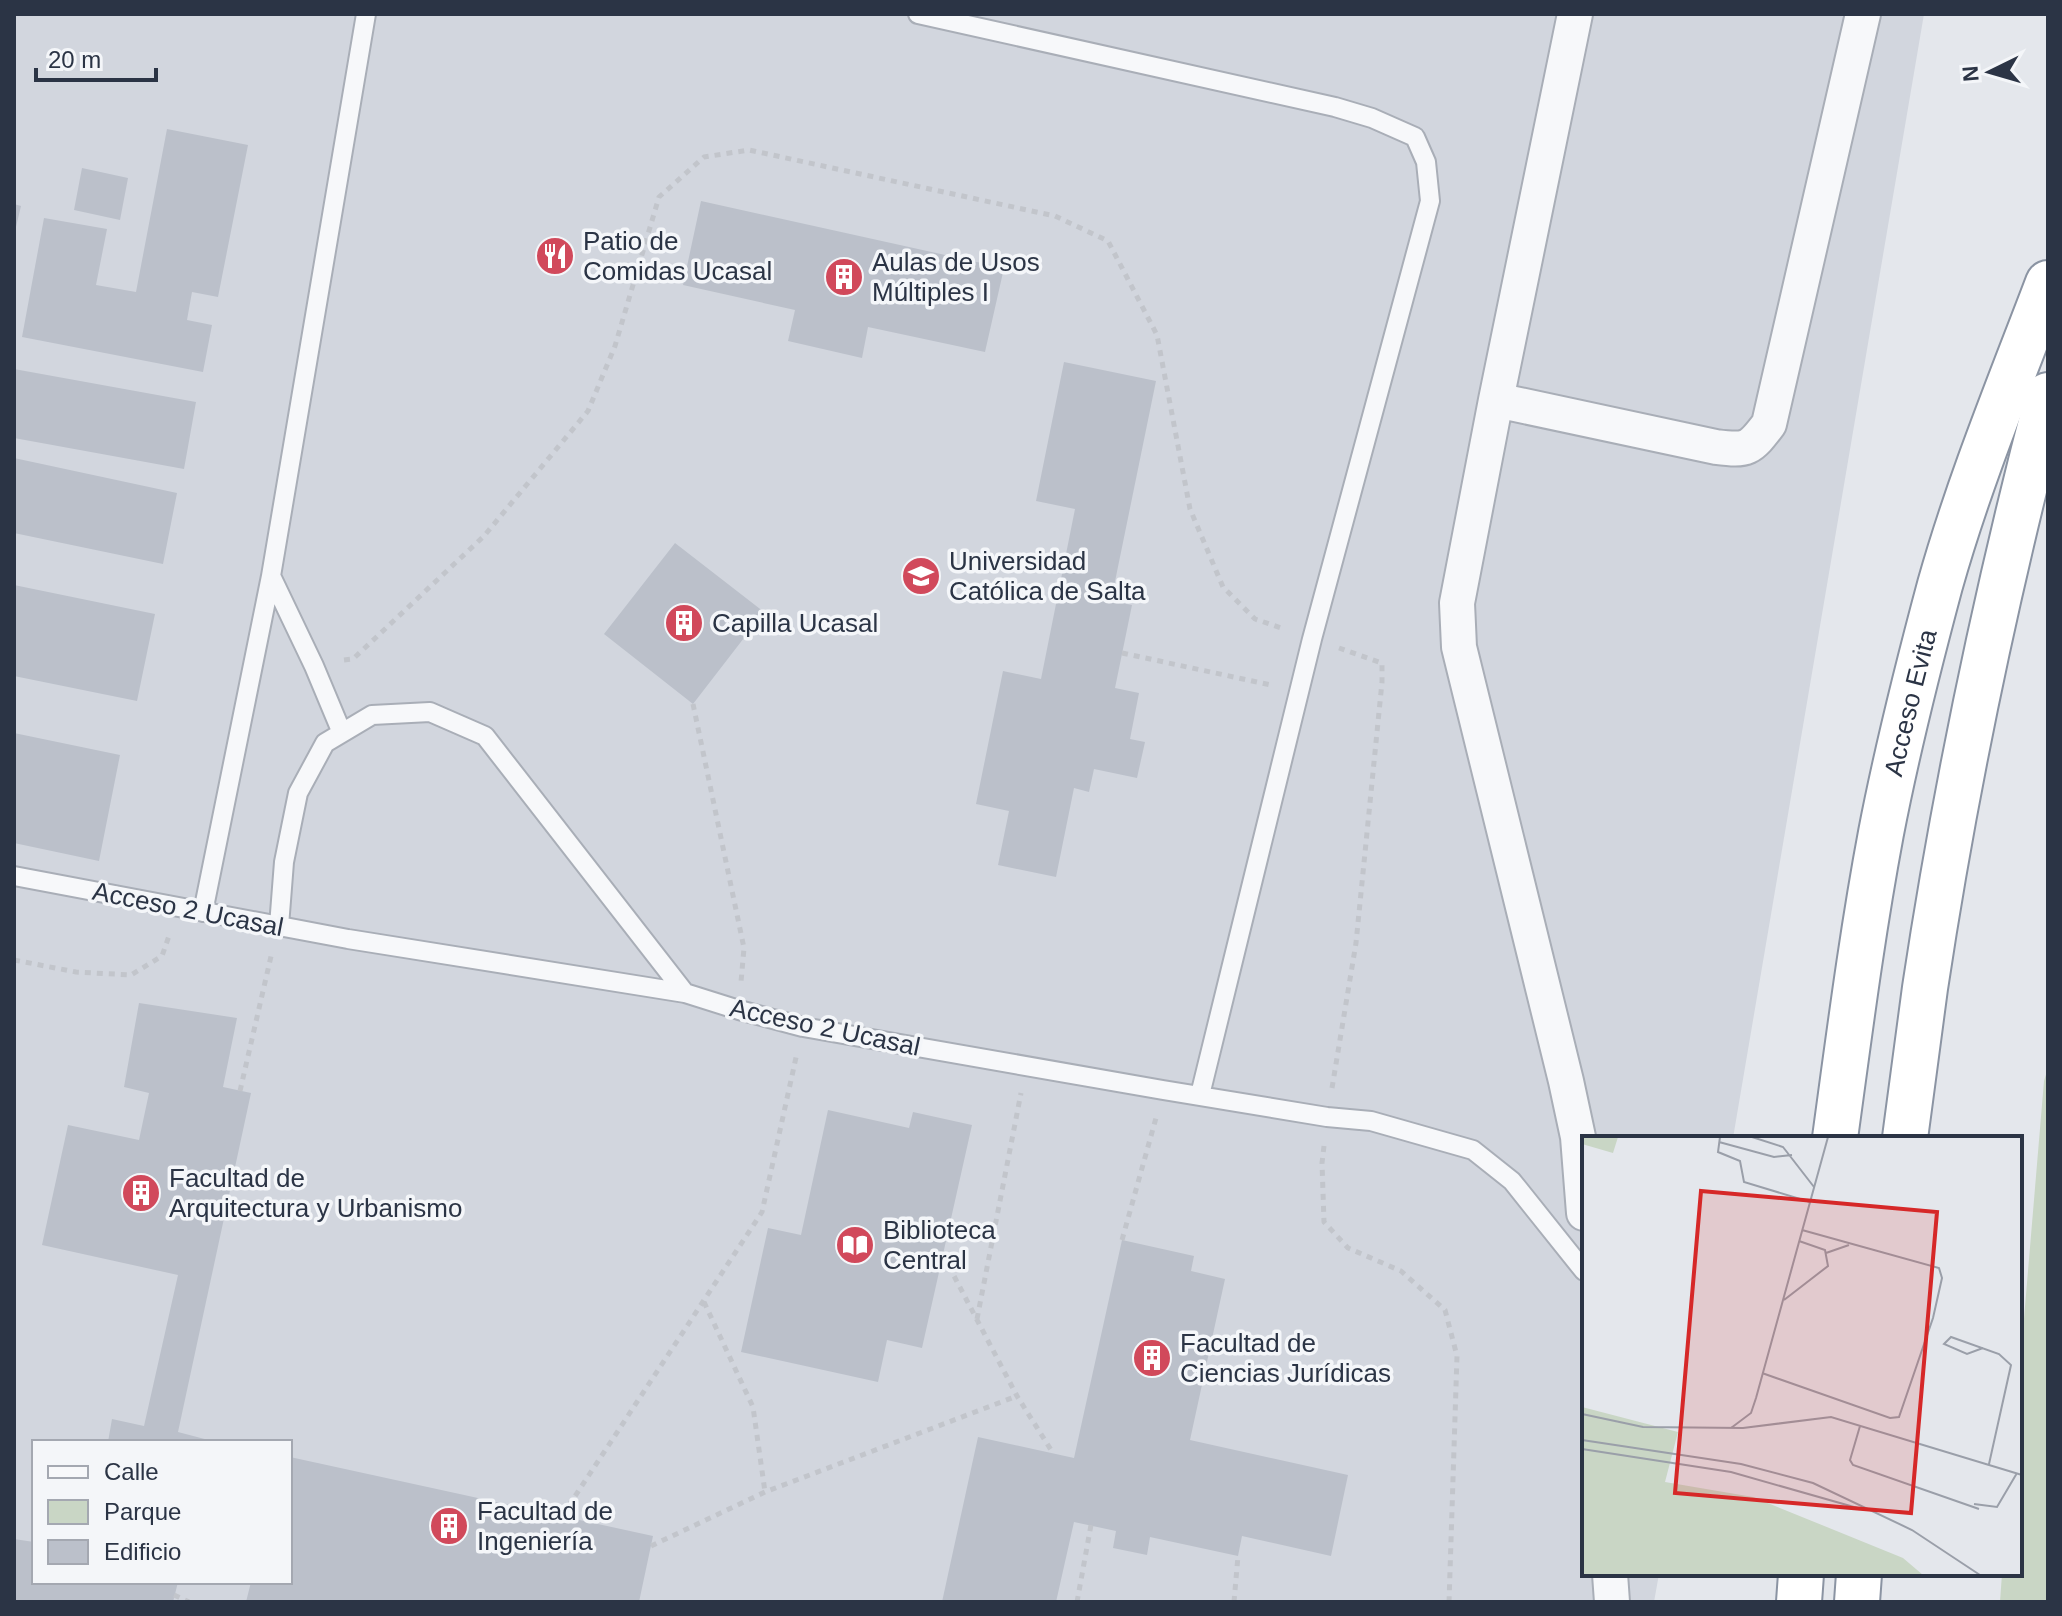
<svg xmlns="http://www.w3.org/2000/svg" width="2062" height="1616" viewBox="0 0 2062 1616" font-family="Helvetica,sans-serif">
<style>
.built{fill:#d2d6de;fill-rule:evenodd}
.green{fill:#c9d6c5}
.building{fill:#bbc0ca}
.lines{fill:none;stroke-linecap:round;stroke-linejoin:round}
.service-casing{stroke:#a9aeb7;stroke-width:22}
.minor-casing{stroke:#a9aeb7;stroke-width:38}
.trunk-casing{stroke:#8b94a3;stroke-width:48}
.path{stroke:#c2c5cb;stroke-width:5;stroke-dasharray:6 6;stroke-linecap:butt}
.service{stroke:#f7f8fa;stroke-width:18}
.minor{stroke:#f7f8fa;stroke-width:34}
.trunk{stroke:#fff;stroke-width:44}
.labels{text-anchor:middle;stroke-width:7;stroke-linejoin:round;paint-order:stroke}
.poi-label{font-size:26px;fill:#2b3445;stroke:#f4f6f9;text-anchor:start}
.street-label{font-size:26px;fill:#2b3445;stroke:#f4f6f9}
.inset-road{fill:none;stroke:#9a9fa9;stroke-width:2}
.view{fill:#d62828;fill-opacity:0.15;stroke:#d62828;stroke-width:4}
.inset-edge{fill:none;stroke:#2b3445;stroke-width:4}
</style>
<rect width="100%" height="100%" fill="#e4e7ec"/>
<path class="built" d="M14,14H1924L1733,1138H1584V1574H1659L1654,1602H14ZM34,1442H290V1582H34Z"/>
<path class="green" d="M2048,1068V1602H2000L2002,1574H2020V1366L2044,1081Z"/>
<path class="building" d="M167,129L248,145L218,297L192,292L187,320L212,325L203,372L22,337L44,218L107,229L96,285L136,292Z
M82,168L128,178L120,220L74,210Z
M701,201L1004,268L985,352L868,327L862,358L788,341L795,310L683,285Z
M14,204L21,206L15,231H14Z
M1064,362L1156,381L1111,601L1132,605L1115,688L1139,693L1130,739L1145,742L1137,778L1094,769L1089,792L1074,788L1056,877L998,865L1009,811L976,804L1003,671L1041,679L1075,509L1036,501Z
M14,369L196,402L184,469L14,438Z
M14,458L177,493L163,564L14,533Z
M675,543L764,612L693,704L604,634Z
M14,585L155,614L137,701L14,676Z
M14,733L120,755L99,861L14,843Z
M139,1003L237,1018L223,1087L251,1093L178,1432L216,1442H108L112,1419L144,1426L178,1275L42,1245L68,1125L139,1140L149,1093L124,1087Z
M828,1110L909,1128L913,1112L972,1125L922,1348L887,1340L878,1382L741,1352L768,1228L801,1235Z
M1122,1240L1194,1256L1191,1271L1225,1279L1190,1440L1348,1475L1331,1556L1242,1536L1238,1556L1150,1537L1147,1555L1113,1548L1116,1531L1074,1522L1056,1602H942L978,1437L1074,1458Z
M290,1457L653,1536L639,1602H246L251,1582H290Z
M14,1539L34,1542V1582H178L173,1602H14Z"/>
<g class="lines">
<defs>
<path id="service" d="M918,14L1335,107L1372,118L1415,137L1426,162L1430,201L1312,639L1200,1095
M271,576L314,666L342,733
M14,876L348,939L685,993L739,1010L803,1027L1163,1090L1327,1117L1371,1121L1473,1150L1512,1181L1584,1271
M203,912L271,576L366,14
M279,926L284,862L298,793L325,743L372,715L430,712L485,736L685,993"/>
<path id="minor" d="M1575,14L1496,400L1457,603L1459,647L1566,1081L1578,1137L1584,1213
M1496,400L1716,447C1748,451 1750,449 1769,424L1863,14
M1610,1574L1612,1602"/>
<g id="trunk">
<path id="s1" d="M1835,1138C1849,1036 1862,934 1881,833C1897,750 1918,667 1940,585C1969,482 2010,383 2048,283"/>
<path d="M1905,1138C1912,1088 1918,1038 1925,988C1955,789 1997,590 2048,395"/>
<path d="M1799,1602L1801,1574"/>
<path d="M1857,1602L1859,1574"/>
</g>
</defs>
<use href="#service" class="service-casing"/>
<use href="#minor" class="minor-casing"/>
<use href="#trunk" class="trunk-casing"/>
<path class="path" d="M1122,653L1271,685
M344,660L353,659L484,536L588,411L615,346L659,197L704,157L749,150L1055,216L1108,241L1157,335L1190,509L1223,587L1255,619L1284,629
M693,704L744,948L741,982
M14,960L76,972L131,975L162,956L170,933
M1332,1088L1356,943L1382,682V663L1339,648
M240,1091L272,952
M1324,1146L1322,1163L1324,1222L1348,1248L1401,1271L1445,1310L1457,1356L1449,1602
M1122,1240L1156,1118
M943,1255L1017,1396L1053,1453
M704,1302L753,1407L765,1492
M977,1319L1021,1093
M562,1516L762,1212L797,1053
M651,1546L765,1492L1017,1396
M174,1595L189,1602
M1077,1602L1091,1525
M1234,1602L1238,1556"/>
<use href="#service" class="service"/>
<use href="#minor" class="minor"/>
<use href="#trunk" class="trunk"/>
</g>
<defs>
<symbol id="restaurant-disc" viewBox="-11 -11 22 22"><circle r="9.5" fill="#d1495b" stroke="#f4f6f9"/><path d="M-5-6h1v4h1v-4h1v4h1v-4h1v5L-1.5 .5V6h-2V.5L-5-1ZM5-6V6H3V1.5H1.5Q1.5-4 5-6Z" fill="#fff"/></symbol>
<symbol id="building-disc" viewBox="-11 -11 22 22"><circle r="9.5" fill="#d1495b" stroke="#f4f6f9"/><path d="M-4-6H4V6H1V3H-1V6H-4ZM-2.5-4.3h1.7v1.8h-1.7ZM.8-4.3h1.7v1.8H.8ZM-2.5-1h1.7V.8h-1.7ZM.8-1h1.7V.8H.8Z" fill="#fff"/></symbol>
<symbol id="university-disc" viewBox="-11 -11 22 22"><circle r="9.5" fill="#d1495b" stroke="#f4f6f9"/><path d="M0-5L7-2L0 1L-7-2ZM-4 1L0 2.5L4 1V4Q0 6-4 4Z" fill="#fff"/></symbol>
<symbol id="library-disc" viewBox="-11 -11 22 22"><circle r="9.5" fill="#d1495b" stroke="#f4f6f9"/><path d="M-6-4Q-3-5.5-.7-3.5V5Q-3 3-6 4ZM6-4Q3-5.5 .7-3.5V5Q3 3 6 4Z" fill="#fff"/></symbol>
</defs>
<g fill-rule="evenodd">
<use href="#restaurant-disc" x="533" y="234" width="44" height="44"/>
<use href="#building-disc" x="822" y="255" width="44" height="44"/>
<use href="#university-disc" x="899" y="554" width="44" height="44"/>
<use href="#building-disc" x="662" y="601" width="44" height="44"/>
<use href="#building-disc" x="119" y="1171" width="44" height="44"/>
<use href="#library-disc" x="833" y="1223" width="44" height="44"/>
<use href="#building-disc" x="1130" y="1336" width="44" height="44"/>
<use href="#building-disc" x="427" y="1504" width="44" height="44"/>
</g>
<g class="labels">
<g class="poi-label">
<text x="583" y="250">Patio de<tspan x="583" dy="30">Comidas Ucasal</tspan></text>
<text x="872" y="271">Aulas de Usos<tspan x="872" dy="30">Múltiples I</tspan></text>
<text x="949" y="570">Universidad<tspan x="949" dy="30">Católica de Salta</tspan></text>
<text x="712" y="632">Capilla Ucasal</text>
<text x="169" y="1187">Facultad de<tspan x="169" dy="30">Arquitectura y Urbanismo</tspan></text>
<text x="883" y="1239">Biblioteca<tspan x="883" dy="30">Central</tspan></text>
<text x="1180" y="1352">Facultad de<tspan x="1180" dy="30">Ciencias Jurídicas</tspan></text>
<text x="477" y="1520">Facultad de<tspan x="477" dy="30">Ingeniería</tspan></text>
</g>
<g class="street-label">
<text dy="9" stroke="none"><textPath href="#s1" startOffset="442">Acceso Evita</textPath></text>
<text transform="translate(188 909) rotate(11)" y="9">Acceso 2 Ucasal</text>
<text transform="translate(825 1027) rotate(12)" y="9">Acceso 2 Ucasal</text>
</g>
</g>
<g transform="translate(1582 1136)">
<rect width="440" height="440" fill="#e4e7ec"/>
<path d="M0,1H36L31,17L0,8ZM0,271L96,296L83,346L171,361L321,422L341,439H0Z" fill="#c9d6c5"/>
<path class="inset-road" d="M138,1L136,16L158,25L162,46L228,66M170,1L201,11L232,51M137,6L192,21L210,19M244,117L267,109M202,164L246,130L243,114L217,105M401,212L385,218L362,208L369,201L417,218L429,229L407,328M180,237L308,282L317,281L351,182L360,142L357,132L220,94M0,278L61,291L161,292L249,281L440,339M278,290L268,324L271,329L397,373M149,292L169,277L174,262L246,1M0,304L159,328L231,347L330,394L398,439M0,313L149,336L279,373M392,368L415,371L435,337"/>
<path class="view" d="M119,55L355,76L329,377L93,357Z"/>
<rect width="440" height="440" class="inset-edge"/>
</g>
<rect width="2062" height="1616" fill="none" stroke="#2b3445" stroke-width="32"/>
<rect x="32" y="1440" width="260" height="144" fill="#f4f6f9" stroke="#a4a8b1" stroke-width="2"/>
<rect x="48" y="1466" width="40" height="12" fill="#f7f8fa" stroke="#a4a8b1" stroke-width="2"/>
<text x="104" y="1480" font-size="24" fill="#2b3445">Calle</text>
<rect x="48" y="1500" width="40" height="24" fill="#c9d6c5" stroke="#a4a8b1" stroke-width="2"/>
<text x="104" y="1520" font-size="24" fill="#2b3445">Parque</text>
<rect x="48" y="1540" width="40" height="24" fill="#bbc0ca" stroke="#a4a8b1" stroke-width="2"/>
<text x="104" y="1560" font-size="24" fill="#2b3445">Edificio</text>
<g transform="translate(1990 72) rotate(265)" stroke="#f4f6f9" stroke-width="6" paint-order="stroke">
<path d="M0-6L14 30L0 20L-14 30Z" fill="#2b3445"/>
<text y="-12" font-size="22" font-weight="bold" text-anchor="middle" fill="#2b3445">N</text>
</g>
<path d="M36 68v12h120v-12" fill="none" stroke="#2b3445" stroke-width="4"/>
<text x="48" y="68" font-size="24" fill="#2b3445" stroke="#f4f6f9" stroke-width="6" paint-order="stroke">20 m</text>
</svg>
